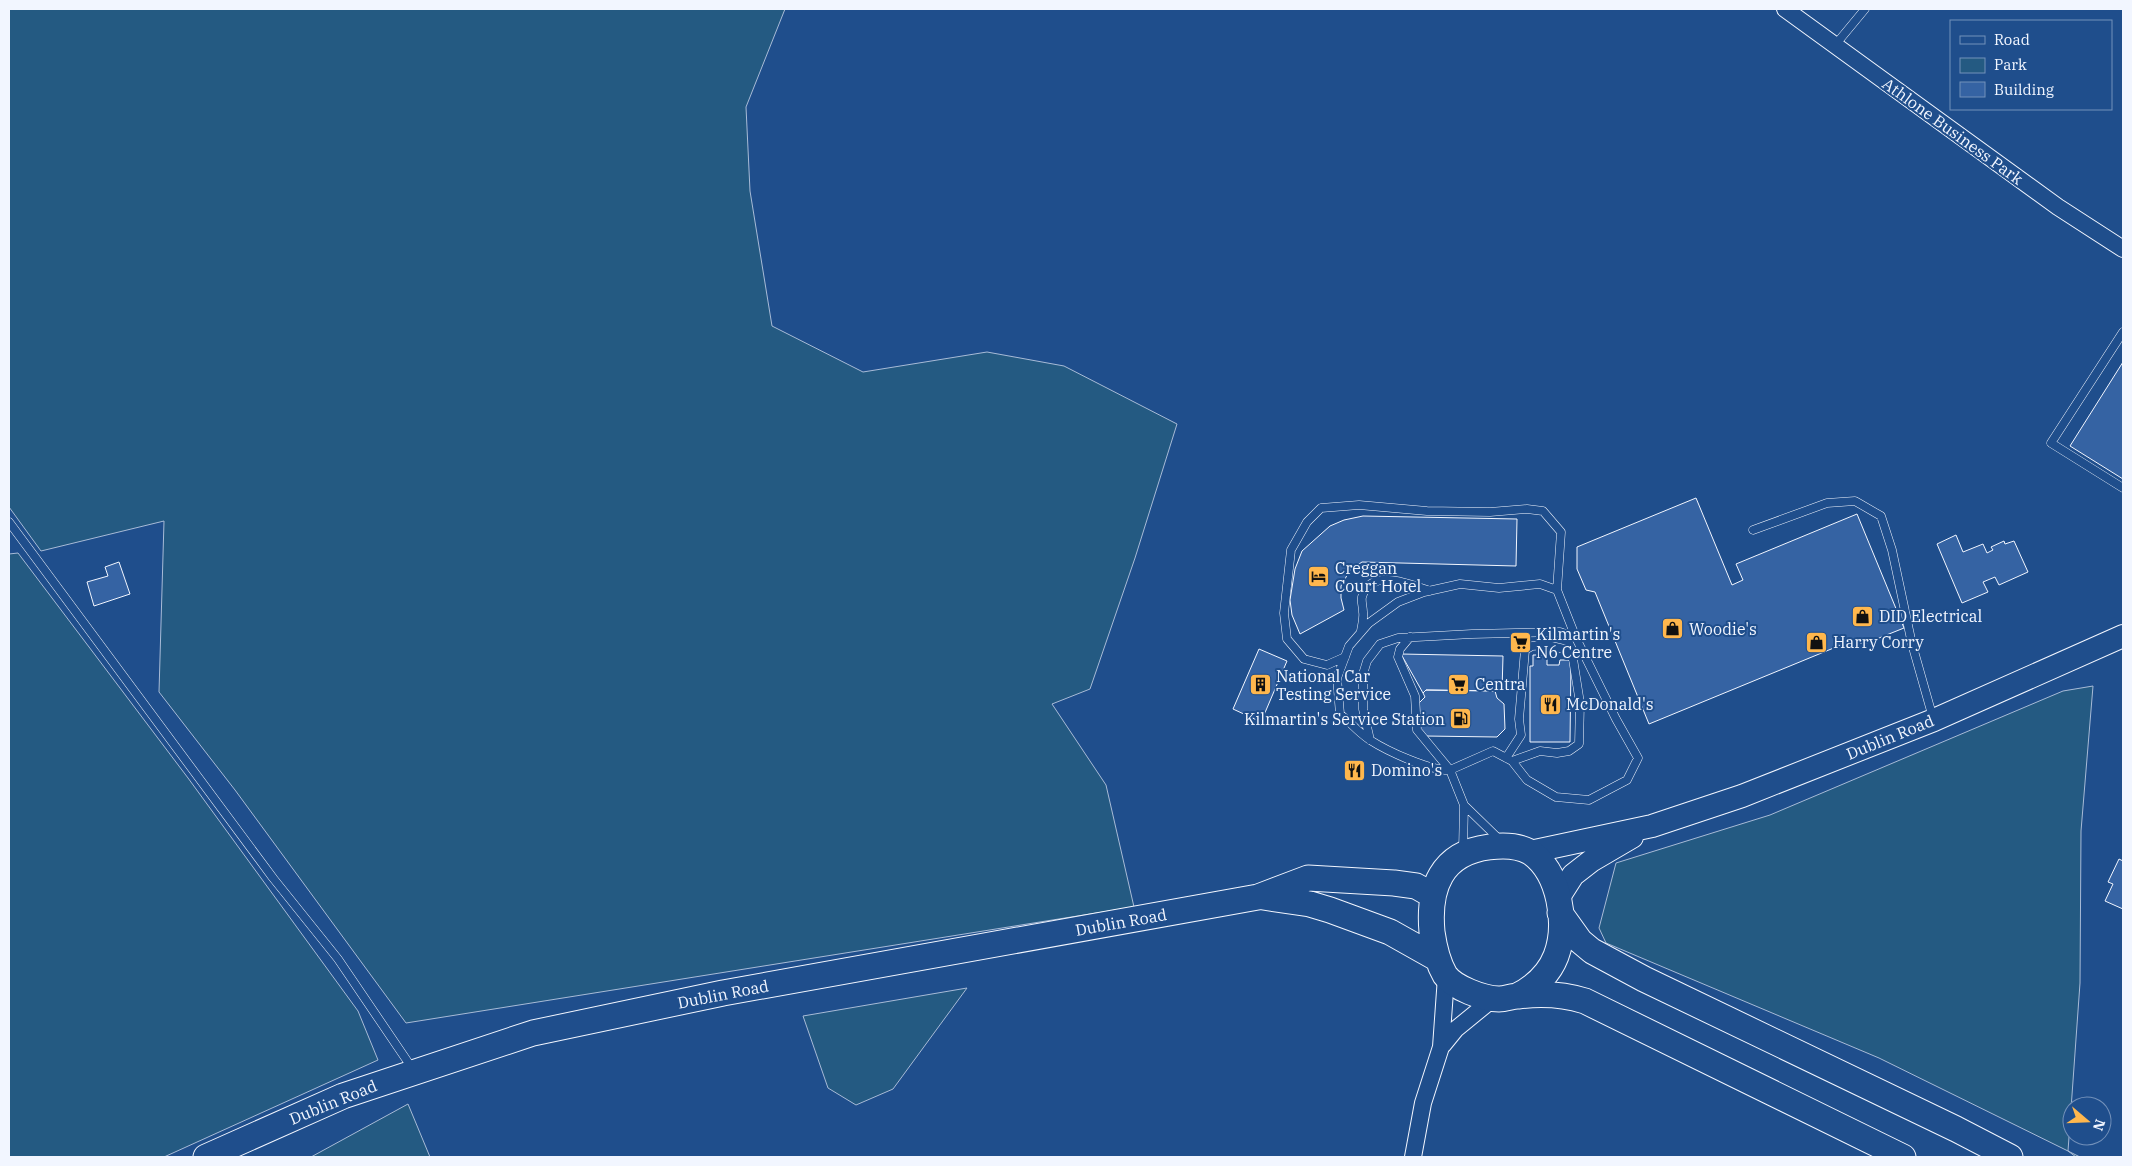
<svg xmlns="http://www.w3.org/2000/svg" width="2132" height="1166" viewBox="0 0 2132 1166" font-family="'IBM Plex Serif',serif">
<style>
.green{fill:#245a82;stroke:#a8bbd7}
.building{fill:#3563a3;stroke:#f2f6ff}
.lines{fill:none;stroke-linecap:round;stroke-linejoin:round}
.service-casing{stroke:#f2f6ff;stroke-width:9}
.minor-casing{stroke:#f2f6ff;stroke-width:18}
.secondary-casing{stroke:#f2f6ff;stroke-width:24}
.primary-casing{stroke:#f2f6ff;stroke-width:27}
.service{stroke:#1f4e8c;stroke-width:8}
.minor{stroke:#1f4e8c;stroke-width:16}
.secondary{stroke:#1f4e8c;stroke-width:22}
.primary{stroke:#1f4e8c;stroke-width:25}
.labels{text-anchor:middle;stroke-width:4;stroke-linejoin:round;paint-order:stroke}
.street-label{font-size:16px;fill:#f2f6ff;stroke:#1f4e8c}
.poi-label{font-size:16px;fill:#f2f6ff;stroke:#1f4e8c;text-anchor:start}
</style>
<rect width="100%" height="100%" fill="#1f4e8c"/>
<path class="green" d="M9,9H785L746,107L750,191L772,326L863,372L987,352L1064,366L1177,424L1135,558L1090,689L1052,704L1106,785L1134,907L406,1023L235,790L159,692L164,521L41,551L9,507Z
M18,553L188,778L358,1011L378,1060L164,1157H9V554Z
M2093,686L2081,831L2080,983L2068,1151L2080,1157H2076L2068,1151L1879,1058L1606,943L1599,928L1616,863L1770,815L2063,691Z
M967,988L893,1089L856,1105L828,1088L803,1016Z
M408,1104L430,1157H311Z"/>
<path class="building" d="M2123,362V479L2070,446Z
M1696,498L1732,585L1743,580L1736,564L1857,514L1904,628L1864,644L1860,643L1858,638L1649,724L1595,592L1586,590L1577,569V547Z
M1363,516L1517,519L1516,566L1362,562L1350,570L1341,586V598L1344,610L1300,634L1292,615L1290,600L1295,569L1302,551L1330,526L1344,520Z
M1956,535L1963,552L1983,544L1987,553L1993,550L1991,547L2004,541L2005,544L2014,541L2028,572L1999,585L1995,577L1983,582L1988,592L1962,603L1937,544Z
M119,562L130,594L94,606L87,582L108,576L105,567Z
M1259,649L1287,661L1261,722L1233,709Z
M1401,654L1503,656L1502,691L1426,690L1423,693Z
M1533,655H1547V665H1559L1560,660H1571L1570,742H1530V666H1533Z
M1426,690L1495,691L1497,698L1504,704L1505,729L1497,737L1425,736L1417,728V705L1425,697L1423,693Z
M2119,859L2123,861V909L2105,901L2113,884L2108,882Z"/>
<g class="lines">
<defs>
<path id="service" d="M1836,44L1865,9
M2123,332L2051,443L2123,488
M9,522L273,878L338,959L412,1068
M1753,530L1827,503L1855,501L1881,516L1892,550L1912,644L1933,718
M1361,631C1362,625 1364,618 1363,612C1363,607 1361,601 1362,597C1371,567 1410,584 1430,591
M1345,657L1327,665L1304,659L1287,639L1284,613L1291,550L1307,522L1321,508L1359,505L1427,511L1490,512L1527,509L1543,511L1561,532L1557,590L1576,638L1616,719L1638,758L1627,780L1589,800L1556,797L1527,780L1512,761L1493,751L1450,770L1417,730L1415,696L1398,657L1400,649L1410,637
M1370,740L1363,709V674L1367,661L1380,644L1398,638L1472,634L1560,632L1576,638
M1506,758L1521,735L1519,719L1525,650L1532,646L1547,645L1564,649L1573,659L1580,703L1579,744L1569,751L1557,753L1540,751L1512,761
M1464,805L1500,840
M1463,850L1464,805L1450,770C1430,771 1387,751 1370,740C1359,733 1350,722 1340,714L1337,678L1349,646L1369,623L1398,602L1424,592L1460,584L1499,588L1540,584L1557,590"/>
<path id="minor" d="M1785,9L2058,207L2123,249
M1443,1045L1456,1029L1494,998
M1413,1157L1423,1103L1441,1047L1446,977"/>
<path id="secondary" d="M1530,852L1652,826L1742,796L1934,720L2123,636
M1559,897L1573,875L1591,861L1632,837"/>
<path id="primary" d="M1263,897L1310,904L1330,910L1390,932L1438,959
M1560,913L1580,941L1592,951L1644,979L1956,1129L2010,1157
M1517,996C1535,987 1549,974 1556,956C1568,924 1560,872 1530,852C1517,845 1503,845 1489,847C1441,853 1428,888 1432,932C1434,946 1438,963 1445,975C1454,988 1484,999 1499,999C1506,999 1512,996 1518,996C1541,993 1563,994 1585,1001L1903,1157
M206,1157L343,1096L533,1033L723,993L1258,897L1308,878L1394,883L1416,886L1432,895"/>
</defs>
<use href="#service" class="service-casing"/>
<use href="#minor" class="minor-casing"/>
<use href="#secondary" class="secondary-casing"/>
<use href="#primary" class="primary-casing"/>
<use href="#service" class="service"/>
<use href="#minor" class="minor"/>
<use href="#secondary" class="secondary"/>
<use href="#primary" class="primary"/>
</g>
<defs>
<symbol id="hotel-square" viewBox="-11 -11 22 22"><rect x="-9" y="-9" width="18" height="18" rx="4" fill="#ffb74d" stroke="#1f4e8c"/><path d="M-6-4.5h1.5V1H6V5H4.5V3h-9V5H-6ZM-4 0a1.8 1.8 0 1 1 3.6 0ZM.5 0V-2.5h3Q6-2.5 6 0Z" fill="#111"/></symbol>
<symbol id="shop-square" viewBox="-11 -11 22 22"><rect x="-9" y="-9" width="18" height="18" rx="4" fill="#ffb74d" stroke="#1f4e8c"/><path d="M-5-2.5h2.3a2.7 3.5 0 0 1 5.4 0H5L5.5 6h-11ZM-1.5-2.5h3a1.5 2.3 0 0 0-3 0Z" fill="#111"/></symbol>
<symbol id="supermarket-square" viewBox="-11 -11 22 22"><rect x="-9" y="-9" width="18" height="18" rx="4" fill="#ffb74d" stroke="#1f4e8c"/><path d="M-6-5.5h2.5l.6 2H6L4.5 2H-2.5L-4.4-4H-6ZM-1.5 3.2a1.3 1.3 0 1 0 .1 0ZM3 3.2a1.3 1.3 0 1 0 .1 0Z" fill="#111"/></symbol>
<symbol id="building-square" viewBox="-11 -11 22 22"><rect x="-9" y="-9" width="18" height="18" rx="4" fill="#ffb74d" stroke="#1f4e8c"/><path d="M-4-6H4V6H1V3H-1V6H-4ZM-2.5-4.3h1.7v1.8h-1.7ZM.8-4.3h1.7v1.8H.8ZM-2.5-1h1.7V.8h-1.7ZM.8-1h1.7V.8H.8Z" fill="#111"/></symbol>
<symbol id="restaurant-square" viewBox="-11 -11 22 22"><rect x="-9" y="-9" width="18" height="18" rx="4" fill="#ffb74d" stroke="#1f4e8c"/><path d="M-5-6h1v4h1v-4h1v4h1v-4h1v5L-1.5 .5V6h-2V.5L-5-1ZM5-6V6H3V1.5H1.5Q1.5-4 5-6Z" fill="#111"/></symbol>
<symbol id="fuel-square" viewBox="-11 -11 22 22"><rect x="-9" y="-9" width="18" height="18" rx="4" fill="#ffb74d" stroke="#1f4e8c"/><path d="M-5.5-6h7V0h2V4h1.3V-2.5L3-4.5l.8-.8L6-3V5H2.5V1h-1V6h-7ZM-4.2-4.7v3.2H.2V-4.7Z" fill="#111"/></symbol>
</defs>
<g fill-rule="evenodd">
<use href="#hotel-square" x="1306" y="564" width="25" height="25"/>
<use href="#shop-square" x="1850" y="604" width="25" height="25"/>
<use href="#shop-square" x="1660" y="616" width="25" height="25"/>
<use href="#shop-square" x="1804" y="630" width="25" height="25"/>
<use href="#supermarket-square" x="1508" y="630" width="25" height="25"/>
<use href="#supermarket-square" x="1446" y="672" width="25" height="25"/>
<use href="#building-square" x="1248" y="672" width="25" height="25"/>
<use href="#restaurant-square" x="1538" y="692" width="25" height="25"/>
<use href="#fuel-square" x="1448" y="706" width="25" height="25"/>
<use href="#restaurant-square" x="1342" y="758" width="25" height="25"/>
</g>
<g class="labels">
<g class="street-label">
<text transform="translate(1953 131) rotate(36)" y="6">Athlone Business Park</text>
<text transform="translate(1890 737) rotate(-22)" y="6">Dublin Road</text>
<text transform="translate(1121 922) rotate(-10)" y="6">Dublin Road</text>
<text transform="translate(723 994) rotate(-11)" y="6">Dublin Road</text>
<text transform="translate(333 1102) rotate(-22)" y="6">Dublin Road</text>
</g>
<g class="poi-label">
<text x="1335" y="574">Creggan<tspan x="1335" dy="18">Court Hotel</tspan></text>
<text x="1879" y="622">DID Electrical</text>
<text x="1689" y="635">Woodie's</text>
<text x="1536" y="640">Kilmartin's<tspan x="1536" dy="18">N6 Centre</tspan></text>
<text x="1833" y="648">Harry Corry</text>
<text x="1276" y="682">National Car<tspan x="1276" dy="18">Testing Service</tspan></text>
<text x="1475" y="690">Centra</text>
<text x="1566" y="710">McDonald's</text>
<text x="1445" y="725" text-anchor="end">Kilmartin's Service Station</text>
<text x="1371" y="776">Domino's</text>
</g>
</g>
<rect width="2132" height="1166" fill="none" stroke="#f2f6ff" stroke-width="20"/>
<rect x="1950" y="20" width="162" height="90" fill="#1f4e8c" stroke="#7391ba"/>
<rect x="1960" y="36" width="25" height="8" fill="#1f4e8c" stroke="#7391ba"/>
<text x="1994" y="45" font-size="15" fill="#f2f6ff">Road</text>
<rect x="1960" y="58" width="25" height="15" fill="#245a82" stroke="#7391ba"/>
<text x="1994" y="70" font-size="15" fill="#f2f6ff">Park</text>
<rect x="1960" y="82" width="25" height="15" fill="#3563a3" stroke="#7391ba"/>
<text x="1994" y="95" font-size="15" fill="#f2f6ff">Building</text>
<g transform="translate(2087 1121) rotate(109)"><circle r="24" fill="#1f4e8c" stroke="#7391ba"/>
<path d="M0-4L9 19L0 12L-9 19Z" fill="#ffb74d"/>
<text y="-8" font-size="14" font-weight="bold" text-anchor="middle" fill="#f2f6ff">N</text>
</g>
</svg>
